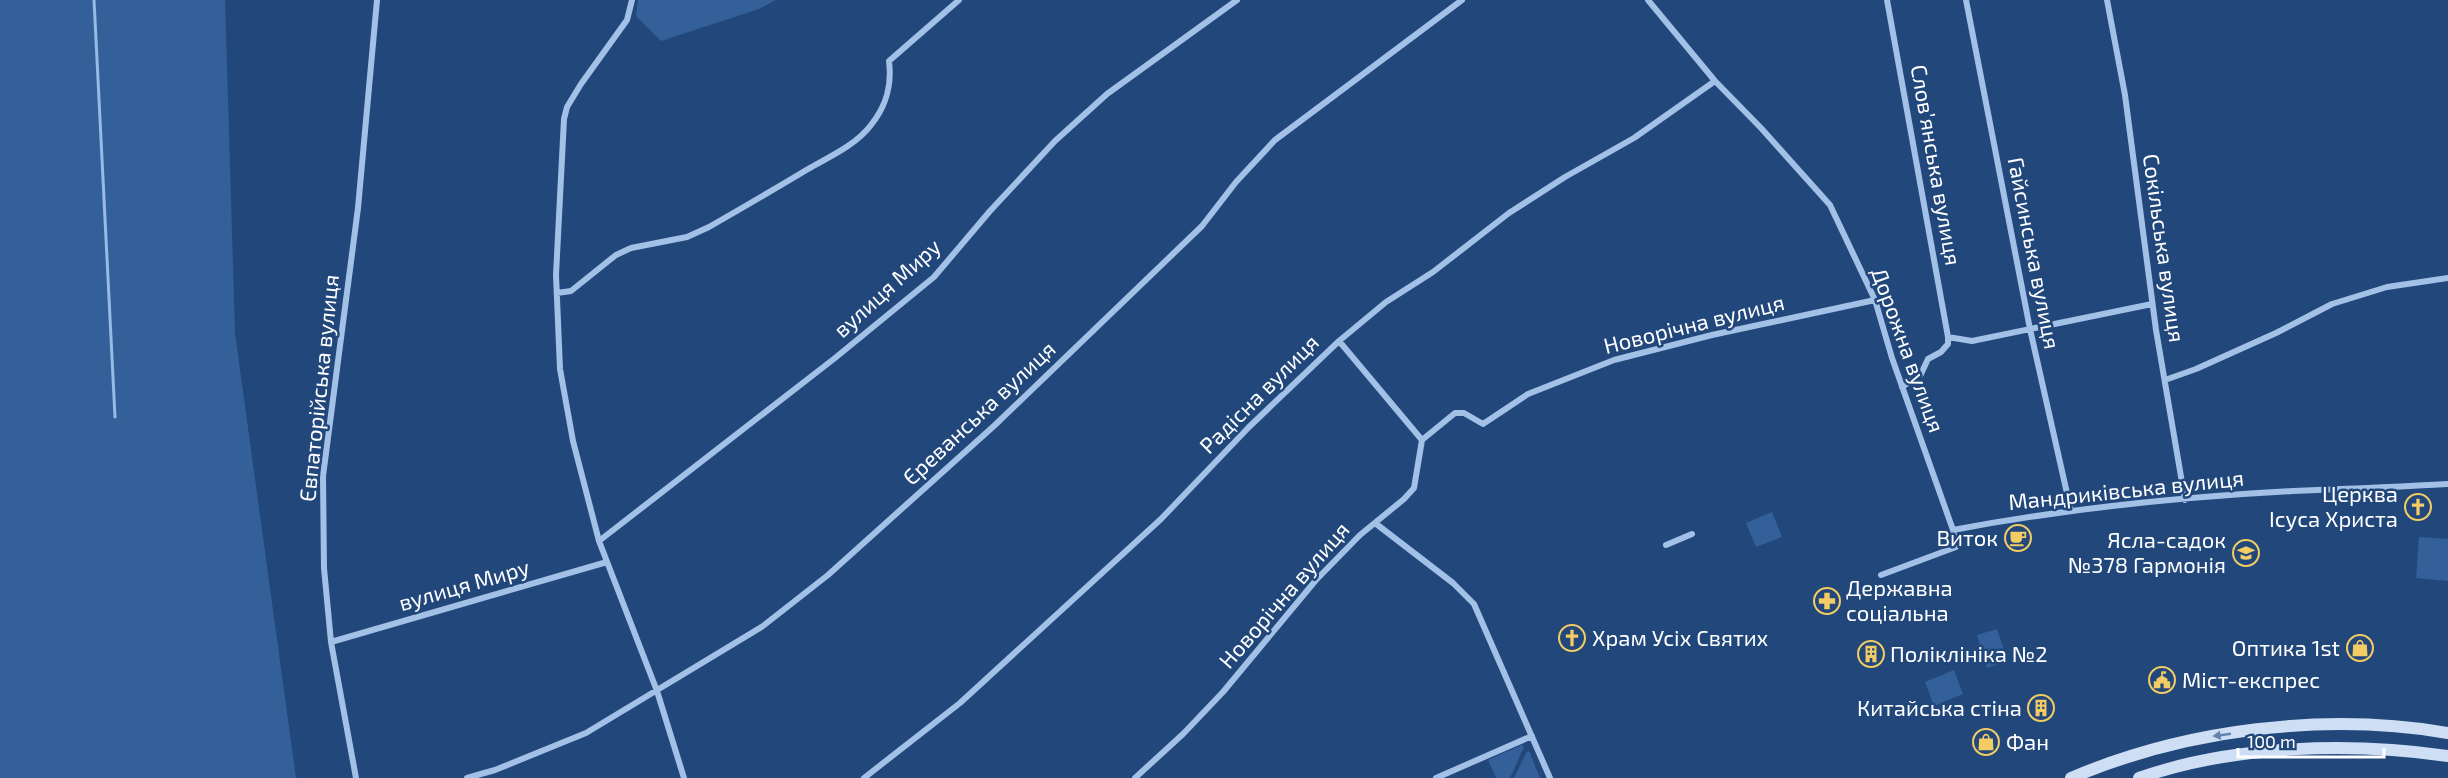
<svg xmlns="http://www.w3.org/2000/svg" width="2448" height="778" viewBox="0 0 2448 778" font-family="'Exo 2',sans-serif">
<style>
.green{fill:#346099}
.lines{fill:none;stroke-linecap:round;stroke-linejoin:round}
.stream{stroke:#97bbe7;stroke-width:3}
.minor{stroke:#a3c0e6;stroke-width:6}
.secondary{stroke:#cddef5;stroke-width:12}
.oneway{fill:#6683ac}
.labels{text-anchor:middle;stroke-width:5;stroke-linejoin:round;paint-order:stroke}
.street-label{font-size:22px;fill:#fff;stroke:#21477b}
.poi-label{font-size:22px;fill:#fff;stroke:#21477b;text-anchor:end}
</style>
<rect width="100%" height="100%" fill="#21477b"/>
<path class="green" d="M0,0H225L235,333L296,778H0Z
M638,0H776L759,9L661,41L636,16Z
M1772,512L1782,537L1756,547L1746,523Z
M2419,537L2448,539V581L2416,578Z
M1997,629L2008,661L1987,668L1977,635Z
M1954,670L1963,694L1934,706L1925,682Z
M1522,745L1524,747L1510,778H1496L1488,760Z
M1529,751L1540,778H1514L1526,753Z"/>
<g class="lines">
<path class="stream" d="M94,0L115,417"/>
<path class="minor" d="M632,0L627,20L581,84L567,107L564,119L556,275L560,369L573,441L599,541L657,691L684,778
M1648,0L1715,81L1761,128L1830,205L1875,300L1892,358L1953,530L1956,547L1881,575
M1887,0L1948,337V344L1941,352L1928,359L1921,374L1902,387
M1966,0L2030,329L2071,511
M2107,0L2125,95L2156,330L2185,500
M557,293L571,291L616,255L631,248L687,237L709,227C742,208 775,189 808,169C829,157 856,145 871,125C887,105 892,85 889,61L959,0
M1948,337L1972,341L2152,304
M1339,341L1422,440
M2165,380L2196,369L2276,333L2332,304L2387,287L2448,278
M1375,523L1453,583L1474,604L1550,778
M1953,530C2064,509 2179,497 2293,491C2345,489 2396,487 2448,484
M599,541L835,358L934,277L990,211L1055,141L1107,94L1237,0
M1666,545L1692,534
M331,642L607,562
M356,778L331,642L324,568L323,476L358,208L377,0
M467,778L495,770L586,733L763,626L828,575L995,425L1202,226L1236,182L1275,140L1462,0
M864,778L960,703L1161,519L1249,427L1339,341L1386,302L1433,272L1509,213L1565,177L1634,138L1715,81
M1135,778L1183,734L1223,692L1316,580L1360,535L1404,499L1414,488L1422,440L1455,413H1464L1483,424L1528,394L1614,360L1712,335L1875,300
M1436,778L1532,736"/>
<path class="secondary" d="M2071,778C2186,729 2325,712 2448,733
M2139,778C2233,745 2350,742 2448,756"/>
</g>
<defs><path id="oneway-solid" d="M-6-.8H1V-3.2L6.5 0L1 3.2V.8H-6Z" transform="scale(1.5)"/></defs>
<use class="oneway" href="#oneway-solid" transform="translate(2222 735) rotate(172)"/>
<defs>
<symbol id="church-ring" viewBox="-11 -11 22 22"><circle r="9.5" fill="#21477b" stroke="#f3cc64" stroke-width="1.5"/><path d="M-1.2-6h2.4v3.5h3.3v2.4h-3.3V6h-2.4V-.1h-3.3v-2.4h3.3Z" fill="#f3cc64"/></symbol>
<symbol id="cafe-ring" viewBox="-11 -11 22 22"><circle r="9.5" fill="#21477b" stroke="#f3cc64" stroke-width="1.5"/><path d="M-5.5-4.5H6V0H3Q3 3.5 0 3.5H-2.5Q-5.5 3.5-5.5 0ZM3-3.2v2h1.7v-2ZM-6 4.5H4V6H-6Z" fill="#f3cc64"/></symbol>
<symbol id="school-ring" viewBox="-11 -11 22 22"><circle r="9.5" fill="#21477b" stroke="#f3cc64" stroke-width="1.5"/><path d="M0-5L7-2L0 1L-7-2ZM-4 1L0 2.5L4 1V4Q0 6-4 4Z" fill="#f3cc64"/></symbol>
<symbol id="pharmacy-ring" viewBox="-11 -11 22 22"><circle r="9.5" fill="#21477b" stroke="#f3cc64" stroke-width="1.5"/><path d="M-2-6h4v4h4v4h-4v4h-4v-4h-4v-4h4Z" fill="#f3cc64"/></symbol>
<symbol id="shop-ring" viewBox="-11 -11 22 22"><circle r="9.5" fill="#21477b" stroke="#f3cc64" stroke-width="1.5"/><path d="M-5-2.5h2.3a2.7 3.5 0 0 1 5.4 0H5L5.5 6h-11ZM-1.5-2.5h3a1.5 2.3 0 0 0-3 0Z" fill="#f3cc64"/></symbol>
<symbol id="building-ring" viewBox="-11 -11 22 22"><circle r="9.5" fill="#21477b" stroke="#f3cc64" stroke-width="1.5"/><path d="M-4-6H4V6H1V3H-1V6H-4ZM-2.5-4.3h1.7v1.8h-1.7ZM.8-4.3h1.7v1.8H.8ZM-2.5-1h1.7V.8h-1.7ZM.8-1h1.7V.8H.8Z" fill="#f3cc64"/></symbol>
<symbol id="civic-ring" viewBox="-11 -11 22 22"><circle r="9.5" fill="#21477b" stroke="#f3cc64" stroke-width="1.5"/><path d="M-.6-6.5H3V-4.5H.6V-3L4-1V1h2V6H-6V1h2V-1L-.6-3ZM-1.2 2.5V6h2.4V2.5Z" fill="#f3cc64"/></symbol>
</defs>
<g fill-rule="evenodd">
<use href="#church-ring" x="2403" y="492" width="30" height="30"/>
<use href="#cafe-ring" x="2003" y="523" width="30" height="30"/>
<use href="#school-ring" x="2231" y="538" width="30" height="30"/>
<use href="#pharmacy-ring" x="1812" y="586" width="30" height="30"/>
<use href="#church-ring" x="1557" y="623" width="30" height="30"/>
<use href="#shop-ring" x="2345" y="633" width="30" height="30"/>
<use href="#building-ring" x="1856" y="639" width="30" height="30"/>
<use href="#civic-ring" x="2147" y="665" width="30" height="30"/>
<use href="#building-ring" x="2026" y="693" width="30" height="30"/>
<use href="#shop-ring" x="1971" y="727" width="30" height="30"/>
</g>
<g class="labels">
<g class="street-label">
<text transform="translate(1936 165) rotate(80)" y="8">Словʼянська вулиця</text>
<text transform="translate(2164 248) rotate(82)" y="8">Сокільська вулиця</text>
<text transform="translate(2034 253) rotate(79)" y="8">Гайсинська вулиця</text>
<text transform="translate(887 288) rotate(-42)" y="8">вулиця Миру</text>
<text transform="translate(1694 324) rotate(-14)" y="8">Новорічна вулиця</text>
<text transform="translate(1908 350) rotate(70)" y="8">Дорожна вулиця</text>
<text transform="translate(319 388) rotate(-84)" y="8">Євпаторійська вулиця</text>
<text transform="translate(1259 394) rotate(-45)" y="8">Радісна вулиця</text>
<text transform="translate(979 413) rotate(-43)" y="8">Єреванська вулиця</text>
<text transform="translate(2126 490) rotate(-6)" y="8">Мандриківська вулиця</text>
<text transform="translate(464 585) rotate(-16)" y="8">вулиця Миру</text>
<text transform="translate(1284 595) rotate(-49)" y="8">Новорічна вулиця</text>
</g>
<g class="poi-label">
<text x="2398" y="502">Церква<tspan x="2398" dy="25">Ісуса Христа</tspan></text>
<text x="1998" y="546">Виток</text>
<text x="2226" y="548">Ясла-садок<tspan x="2226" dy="25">№378 Гармонія</tspan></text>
<text x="1846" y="596" text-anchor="start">Державна<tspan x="1846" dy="25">соціальна</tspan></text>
<text x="1592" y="646" text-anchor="start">Храм Усіх Святих</text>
<text x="2340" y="656">Оптика 1st</text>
<text x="1890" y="662" text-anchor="start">Поліклініка №2</text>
<text x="2182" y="688" text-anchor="start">Міст-експрес</text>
<text x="2022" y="716">Китайська стіна</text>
<text x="2006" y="750" text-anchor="start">Фан</text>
</g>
</g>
<path d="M2238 748v9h146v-9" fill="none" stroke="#ffffff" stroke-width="3"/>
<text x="2247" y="748" font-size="18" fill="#ffffff" stroke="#21477b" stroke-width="4.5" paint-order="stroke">100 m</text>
</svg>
